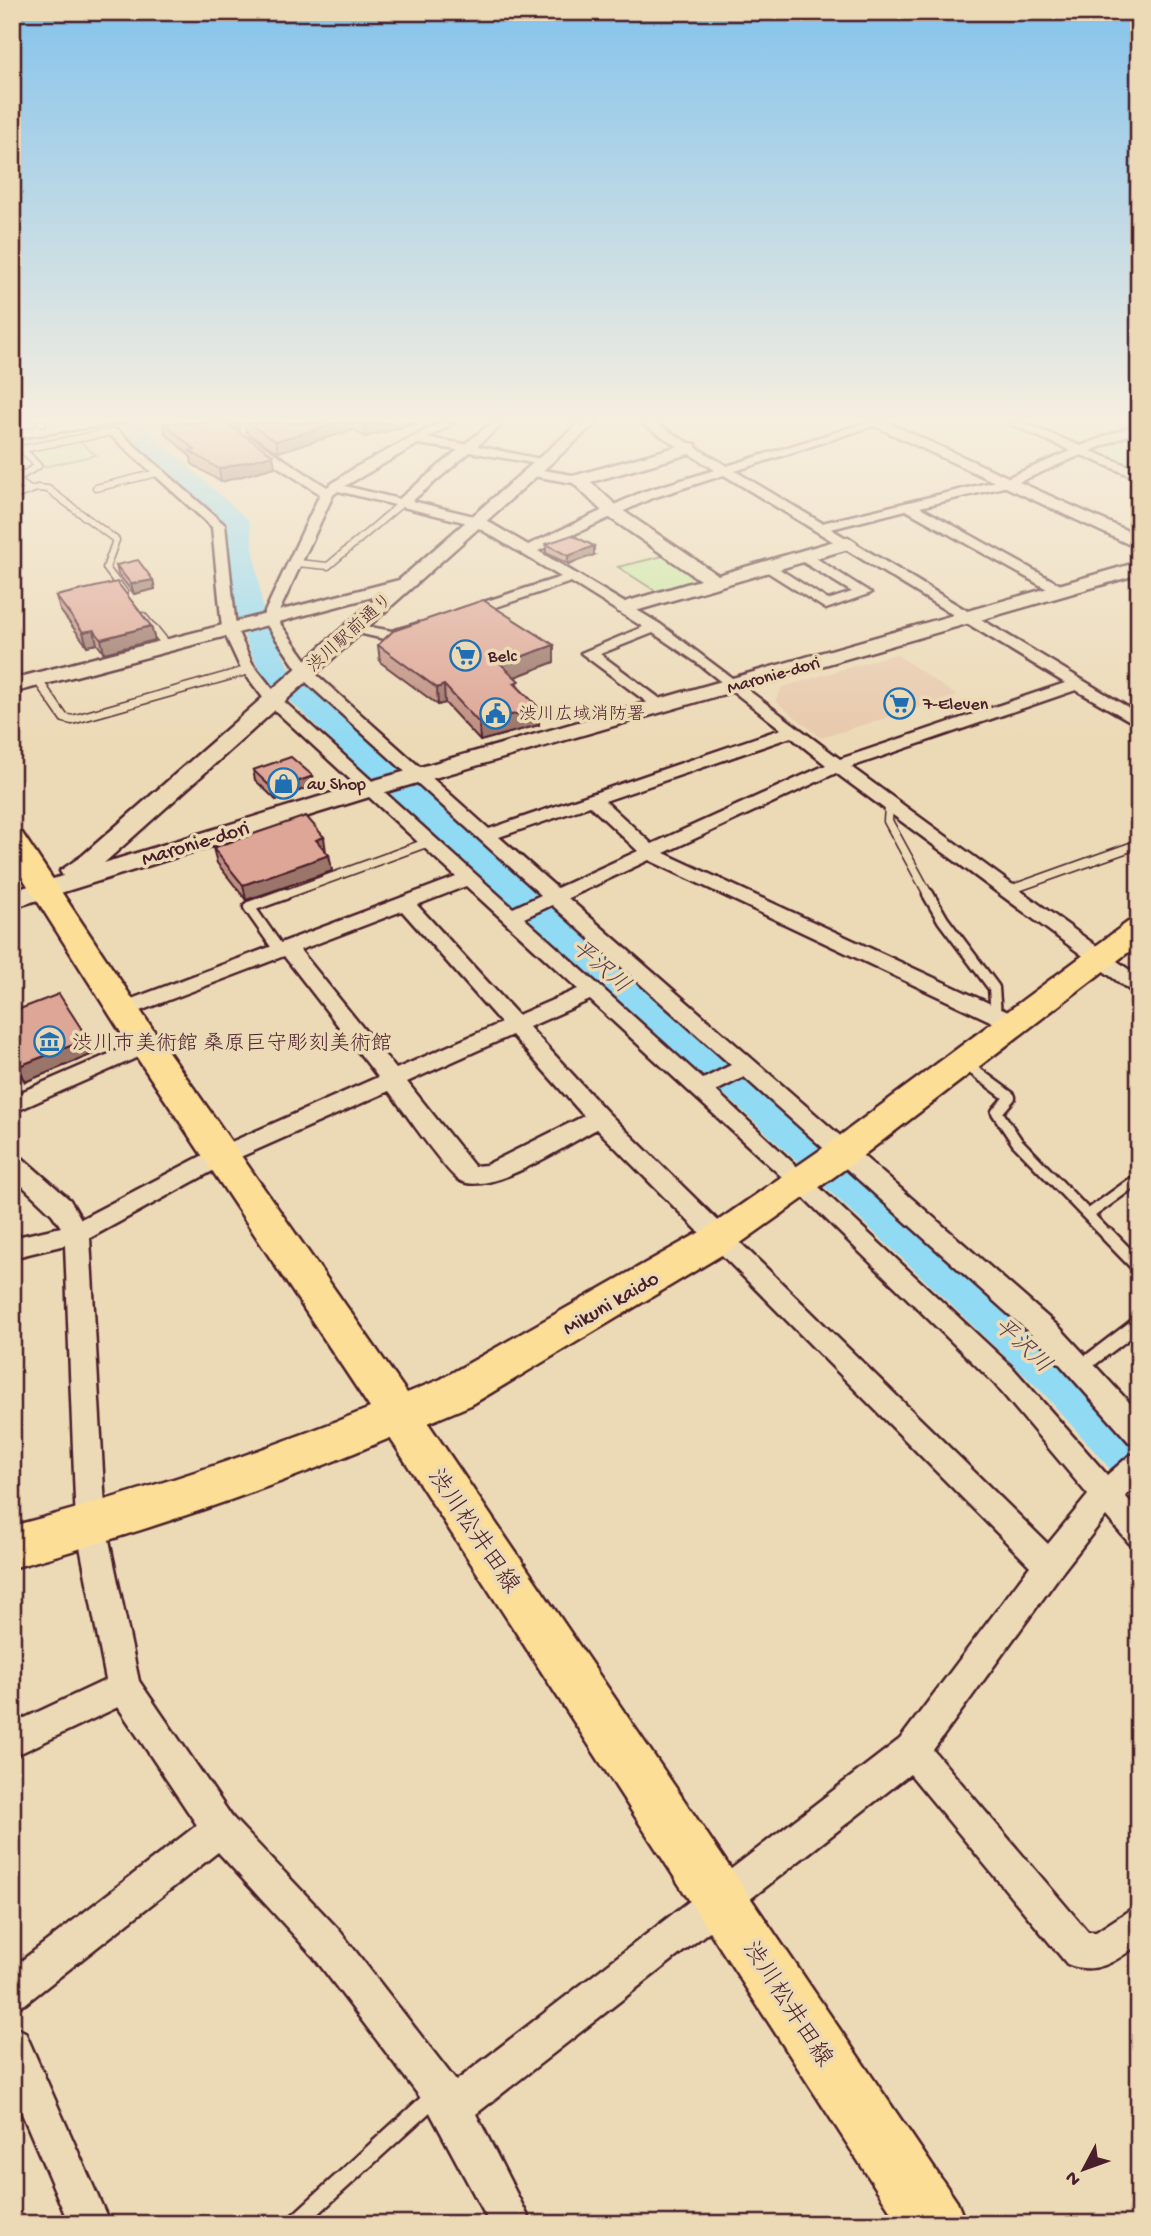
<svg xmlns="http://www.w3.org/2000/svg" width="1151" height="2236" viewBox="0 0 1151 2236" font-family="'Gochi Hand','Klee One',sans-serif">
<style>
.built{fill:#e8caad}
.green{fill:#c9e8a0;stroke:#8a8466;stroke-width:2}
.lines{fill:none;stroke-linecap:round;stroke-linejoin:round}
.river{fill:#91daf3;fill-rule:evenodd}
.lane-far4-casing{stroke:#4a1f2b;stroke-width:9}
.lane-far3-casing{stroke:#4a1f2b;stroke-width:11}
.lane-far2-casing{stroke:#4a1f2b;stroke-width:15}
.lane-far1-casing{stroke:#4a1f2b;stroke-width:18}
.lane-casing{stroke:#4a1f2b;stroke-width:22}
.street-casing{stroke:#4a1f2b;stroke-width:5}
.secondary-casing{stroke:#4a1f2b;stroke-width:5}
.primary-casing{stroke:#4a1f2b;stroke-width:5}
.lane-far4{stroke:#ecdab7;stroke-width:6}
.lane-far3{stroke:#ecdab7;stroke-width:8}
.lane-far2{stroke:#ecdab7;stroke-width:10}
.lane-far1{stroke:#ecdab7;stroke-width:13}
.lane{stroke:#ecdab7;stroke-width:17}
.street{fill:#ecdab7;fill-rule:evenodd}
.secondary{fill:#ecdab7;fill-rule:evenodd}
.primary{fill:#fcde96;fill-rule:evenodd}
.rail{stroke:#4a1f2b;stroke-width:2.5}
.wall{fill:#bf8f81;stroke:#4a1f2b;stroke-width:2}
.shaded-wall{fill:#9b7469;stroke:#4a1f2b;stroke-width:2}
.building{fill:#dea696;stroke:#4a1f2b;stroke-width:2}
.labels{text-anchor:middle;stroke-width:7;stroke-linejoin:round;paint-order:stroke}
.far-street-label{font-size:18px;fill:#4a1f2b;stroke:#ecdab7}
.far-poi-label{font-size:18px;fill:#4a1f2b;stroke:#ecdab7;text-anchor:start}
.street-label{font-size:21px;fill:#4a1f2b;stroke:#ecdab7}
.poi-label{font-size:21px;fill:#4a1f2b;stroke:#ecdab7;text-anchor:start}
.water-label{font-size:23px;font-style:italic;fill:#553b49;stroke:#ecdab7}
.near-street-label{font-size:24px;fill:#4a1f2b;stroke:#ecdab7}
</style>
<rect width="100%" height="100%" fill="#ecdab7"/>
<filter id="ink" filterUnits="userSpaceOnUse"><feTurbulence type="fractalNoise" baseFrequency=".0143" numOctaves="2"/><feDisplacementMap in="SourceGraphic" scale="14" xChannelSelector="R" yChannelSelector="G"/><feConvolveMatrix kernelMatrix="1 2 1 2 8 2 1 2 1" color-interpolation-filters="sRGB"/></filter>
<g filter="url(#ink)">
<path class="built" d="M896,654L957,696L821,738L775,701L782,687Z"/>
<path class="green" d="M1139,429V471L1088,449Z
M79,441L96,455L44,467L29,450Z
M667,555L701,578L696,583L660,594L618,567Z"/>
<g class="lines">
<path class="river" d="M134,423L142,425L249,521L264,616L289,667L447,812L939,1235L1080,1363L1139,1423V1487L1120,1480L1044,1394L905,1261L746,1114L422,827L266,678C233,630 230,580 224,523L126,435L123,430L126,425Z"/>
<defs>
<path id="lane-far4" d="M40,423L43,424
M12,426L32,423
M96,488L161,472
M30,490L19,482V477L38,466L22,449L113,432
M12,497L37,488L48,489L116,540L106,568L124,592
M297,563L328,566L402,503
M143,616L155,630"/>
<path id="lane-far3" d="M153,628L166,644
M37,679L64,718L72,720L249,670
M889,806L888,821L929,896
M1007,891L1139,844
M281,896L429,842"/>
<path id="lane-far2" d="M928,894L943,920L994,988L996,1016
M280,951L249,907L285,894
M964,1063L1010,1097L997,1112L1017,1142L1109,1237
M1088,1215L1139,1178"/>
<path id="lane-far1" d="M1108,1235L1139,1267
M1080,1368L1139,1323"/>
<path id="lane" d="M295,2224L435,2096"/>
<path id="street" d="M439,423H453L428,438L465,444L491,423H504L477,446L550,461L544,465L470,452L412,501L482,518L528,545L642,492L715,470L641,423H655L727,466L865,423H882L735,471L822,523L1004,479L1071,451L1008,423H1023L1081,446L1139,423V430L1091,451L1139,470V479L1081,455L1012,485L920,507L1066,588V594H1056L906,510L831,529L1139,714V726L1076,690L851,767L1139,977V994L1132,992L836,773L664,853L1021,1018L1024,1023L1021,1028H1005L649,860L568,898L1060,1328L1139,1413V1445L1129,1442L1042,1344L744,1077L716,1091L1012,1367L1107,1475L1129,1456L1139,1452V1483L1125,1496L1139,1511V1547L1129,1543L1106,1516L1060,1575L933,1750L1088,1932H1096L1139,1904V1944C1116,1961 1096,1976 1067,1964L910,1774L476,2114L532,2224H490L426,2105L313,1956L218,1852L25,2004L12,2009V1968L197,1825L118,1707L12,1757V1724L106,1680L76,1526L65,1245L12,1258V1238L61,1227L52,1214L12,1176V1153L20,1156L70,1200L81,1219L213,1150L378,1077L284,956L132,1014H118L114,1009L118,1004L456,877L267,703L240,667L222,628L212,527L107,432L117,430L225,525L236,628L252,663L279,697L513,908L541,895L306,682L262,618L320,494L243,444V438H251L327,487L354,468ZM418,444L458,450L399,499L345,486ZM724,475L1065,683L840,759L660,624L538,551L652,498ZM338,491L472,524L561,577L456,611V617H466L571,582L643,627L581,653L656,709H668L670,706L600,654L653,633L696,662L781,729L489,829L318,676L276,618L333,495ZM791,737L826,765L652,844L605,801ZM590,806L638,851L557,888L499,837ZM466,886L578,989L518,1015L417,905ZM552,905L731,1065L703,1079L524,918ZM402,911L501,1023L396,1069L300,950ZM590,1000L794,1188L994,1383L1088,1495L1048,1544L607,1112L529,1027ZM512,1035L584,1116L486,1165L474,1166L407,1082ZM389,1091C401,1107 446,1172 459,1180C489,1198 567,1144 597,1129L1030,1566L900,1739L456,2081L339,1930L232,1817L139,1681L106,1526L90,1238L229,1162Z
M531,468L579,476L585,480L579,484L527,475V469Z
M798,553H808L871,593L826,609L758,566L770,563L828,600L852,592L798,559Z
M419,623L424,624V630L393,641L349,631L347,628L354,624L392,631Z
M146,1038L154,1040L157,1045L154,1050L12,1113V1096Z
M12,2026L25,2032L110,2224H69L12,2090Z"/>
<path id="secondary" d="M579,423H596L104,863L361,784L1139,562V574L379,794L12,908V891L63,876L60,871L83,855L380,595L12,693V679L399,580Z
M868,423H888L1139,536V549Z
M690,443L696,444V452L591,482L619,508L718,575L848,537L857,543L855,547L632,612H618L615,608L618,604L700,580L607,516L570,480L573,476Z"/>
<path id="primary" d="M12,831L22,833L158,1037L407,1393L441,1379L709,1227L826,1146L1128,922L1139,920V944L852,1164L735,1247L471,1405L428,1423L957,2202L966,2224H899L390,1438C268,1490 140,1533 12,1568V1526C133,1494 254,1455 370,1408L134,1053L12,861Z"/>
</defs>
<use href="#lane-far4" class="lane-far4-casing"/>
<use href="#lane-far3" class="lane-far3-casing"/>
<use href="#lane-far2" class="lane-far2-casing"/>
<use href="#lane-far1" class="lane-far1-casing"/>
<use href="#lane" class="lane-casing"/>
<use href="#street" class="street-casing"/>
<use href="#secondary" class="secondary-casing"/>
<use href="#primary" class="primary-casing"/>
<use href="#lane-far4" class="lane-far4"/>
<use href="#lane-far3" class="lane-far3"/>
<use href="#lane-far2" class="lane-far2"/>
<use href="#lane-far1" class="lane-far1"/>
<use href="#lane" class="lane"/>
<use href="#street" class="street"/>
<use href="#secondary" class="secondary"/>
<use href="#primary" class="primary"/>
<path class="rail" d="M12,440L128,423"/>
</g>
<path class="wall" d="M163,423H239L240,429L237,430L275,467L221,482L192,464L191,457L165,433Z
M245,423L250,424L253,423H418L365,437L353,430L278,452L246,432Z
M546,544L594,555L568,564L546,553Z
M116,565L153,580L155,589L134,594L118,574Z
M56,596L155,640L104,653L97,644L87,646L60,610Z
M378,645H554V662L514,677L519,688L539,708V725L480,741L445,703L438,705L380,662Z
M253,770L313,776L314,785L276,800L255,780Z
M213,848L326,852L329,855L332,871L246,900L217,863Z
M12,1012L88,1039L93,1054L25,1082L12,1060Z"/>
<path class="shaded-wall" d="M225,423H239L240,429L227,435Z
M339,423H352L353,430L278,452L276,441Z
M376,423H418L365,437L364,426Z
M273,455L275,467L221,482L219,469Z
M594,546V555L568,564V556Z
M153,580L155,589L134,594L131,584Z
M151,626L155,640L104,653L101,639Z
M94,630L97,644L87,646L83,632Z
M554,645V662L502,682L501,664Z
M444,685L445,703L438,705L437,688Z
M539,708V725L480,741L479,723Z
M313,776L314,785L276,800L274,790Z
M324,837L326,852L316,840Z
M329,855L332,871L246,900L243,885Z
M88,1039L93,1054L25,1082L19,1066Z"/>
<path class="building" d="M164,423H226L273,455L219,469L190,451L195,450Z
M247,423L250,424L253,423H339L276,441Z
M358,423H376L364,426Z
M572,535L594,546L568,556L546,544Z
M138,560L153,580L131,584L116,565Z
M117,582L151,626L101,639L94,630L83,632L56,596Z
M483,600L554,645L501,664L519,681L514,683L539,708L479,723L444,685L437,688L378,645L393,631Z
M291,757L313,776L274,790L253,770Z
M306,816L324,837L316,840L329,855L243,885L213,848Z
M59,994L88,1039L19,1066L12,1055V1012Z"/>
</g>
<linearGradient id="sky" x2="0" y2="1"><stop stop-color="#85c3ec"/><stop offset="0.57" stop-color="#f6eedf"/><stop offset="1" stop-color="#f6eedf" stop-opacity="0"/></linearGradient>
<rect width="1151" height="736" fill="url(#sky)"/>
<defs>
<symbol id="supermarket-ring" viewBox="-11 -11 22 22"><circle r="9.5" fill="#ecdab7" stroke="#1f6fb2" stroke-width="1.5"/><path d="M-6-5.5h2.5l.6 2H6L4.5 2H-2.5L-4.4-4H-6ZM-1.5 3.2a1.3 1.3 0 1 0 .1 0ZM3 3.2a1.3 1.3 0 1 0 .1 0Z" fill="#1f6fb2"/></symbol>
<symbol id="civic-ring" viewBox="-11 -11 22 22"><circle r="9.5" fill="#ecdab7" stroke="#1f6fb2" stroke-width="1.5"/><path d="M-.6-6.5H3V-4.5H.6V-3L4-1V1h2V6H-6V1h2V-1L-.6-3ZM-1.2 2.5V6h2.4V2.5Z" fill="#1f6fb2"/></symbol>
<symbol id="shop-ring" viewBox="-11 -11 22 22"><circle r="9.5" fill="#ecdab7" stroke="#1f6fb2" stroke-width="1.5"/><path d="M-5-2.5h2.3a2.7 3.5 0 0 1 5.4 0H5L5.5 6h-11ZM-1.5-2.5h3a1.5 2.3 0 0 0-3 0Z" fill="#1f6fb2"/></symbol>
<symbol id="museum-ring" viewBox="-11 -11 22 22"><circle r="9.5" fill="#ecdab7" stroke="#1f6fb2" stroke-width="1.5"/><path d="M0-6L6-3V-2H-6V-3ZM-5-1h2V3h-2ZM-1-1h2V3h-2ZM3-1h2V3H3ZM-6 4H6V6H-6Z" fill="#1f6fb2"/></symbol>
</defs>
<g fill-rule="evenodd">
<use href="#supermarket-ring" x="448" y="638" width="35" height="35"/>
<use href="#supermarket-ring" x="882" y="686" width="35" height="35"/>
<use href="#civic-ring" x="478" y="696" width="35" height="35"/>
<use href="#shop-ring" x="266" y="766" width="35" height="35"/>
<use href="#museum-ring" x="32" y="1024" width="35" height="35"/>
</g>
<g class="labels">
<g class="far-street-label">
<text transform="translate(349 632) rotate(-42)" y="6">渋川駅前通り</text>
<text transform="translate(773 674) rotate(-16)" y="6">Maronie-dori</text>
</g>
<g class="far-poi-label">
<text x="488" y="661">Belc</text>
<text x="923" y="709">7-Eleven</text>
<text x="519" y="719">渋川広域消防署</text>
<text x="307" y="789">au Shop</text>
</g>
<g class="street-label">
<text transform="translate(195 842) rotate(-17)" y="7">Maronie-dori</text>
<text transform="translate(610 1302) rotate(-30)" y="7">Mikuni kaido</text>
</g>
<g class="poi-label">
<text x="72" y="1049">渋川市美術館 桑原巨守彫刻美術館</text>
</g>
<g class="water-label">
<text transform="translate(602 965) rotate(41)" y="8">平沢川</text>
<text transform="translate(1024 1344) rotate(43)" y="8">平沢川</text>
</g>
<g class="near-street-label">
<text transform="translate(475 1530) rotate(56)" y="8">渋川松井田線</text>
<text transform="translate(789 2003) rotate(57)" y="8">渋川松井田線</text>
</g>
</g>
<rect width="1151" height="2236" fill="none" stroke="#ecdab7" stroke-width="42"/>
<rect x="21" y="21" width="1109" height="2194" fill="none" stroke="#4a1f2b" stroke-width="2.5" filter="url(#ink)"/>
<g transform="translate(1084 2169) rotate(229)" stroke="#ecdab7" stroke-width="5" paint-order="stroke">
<path d="M0-5L12 26L0 18L-12 26Z" fill="#4a1f2b"/>
<text y="-10" font-size="19" font-weight="bold" text-anchor="middle" fill="#4a1f2b">N</text>
</g>
</svg>
